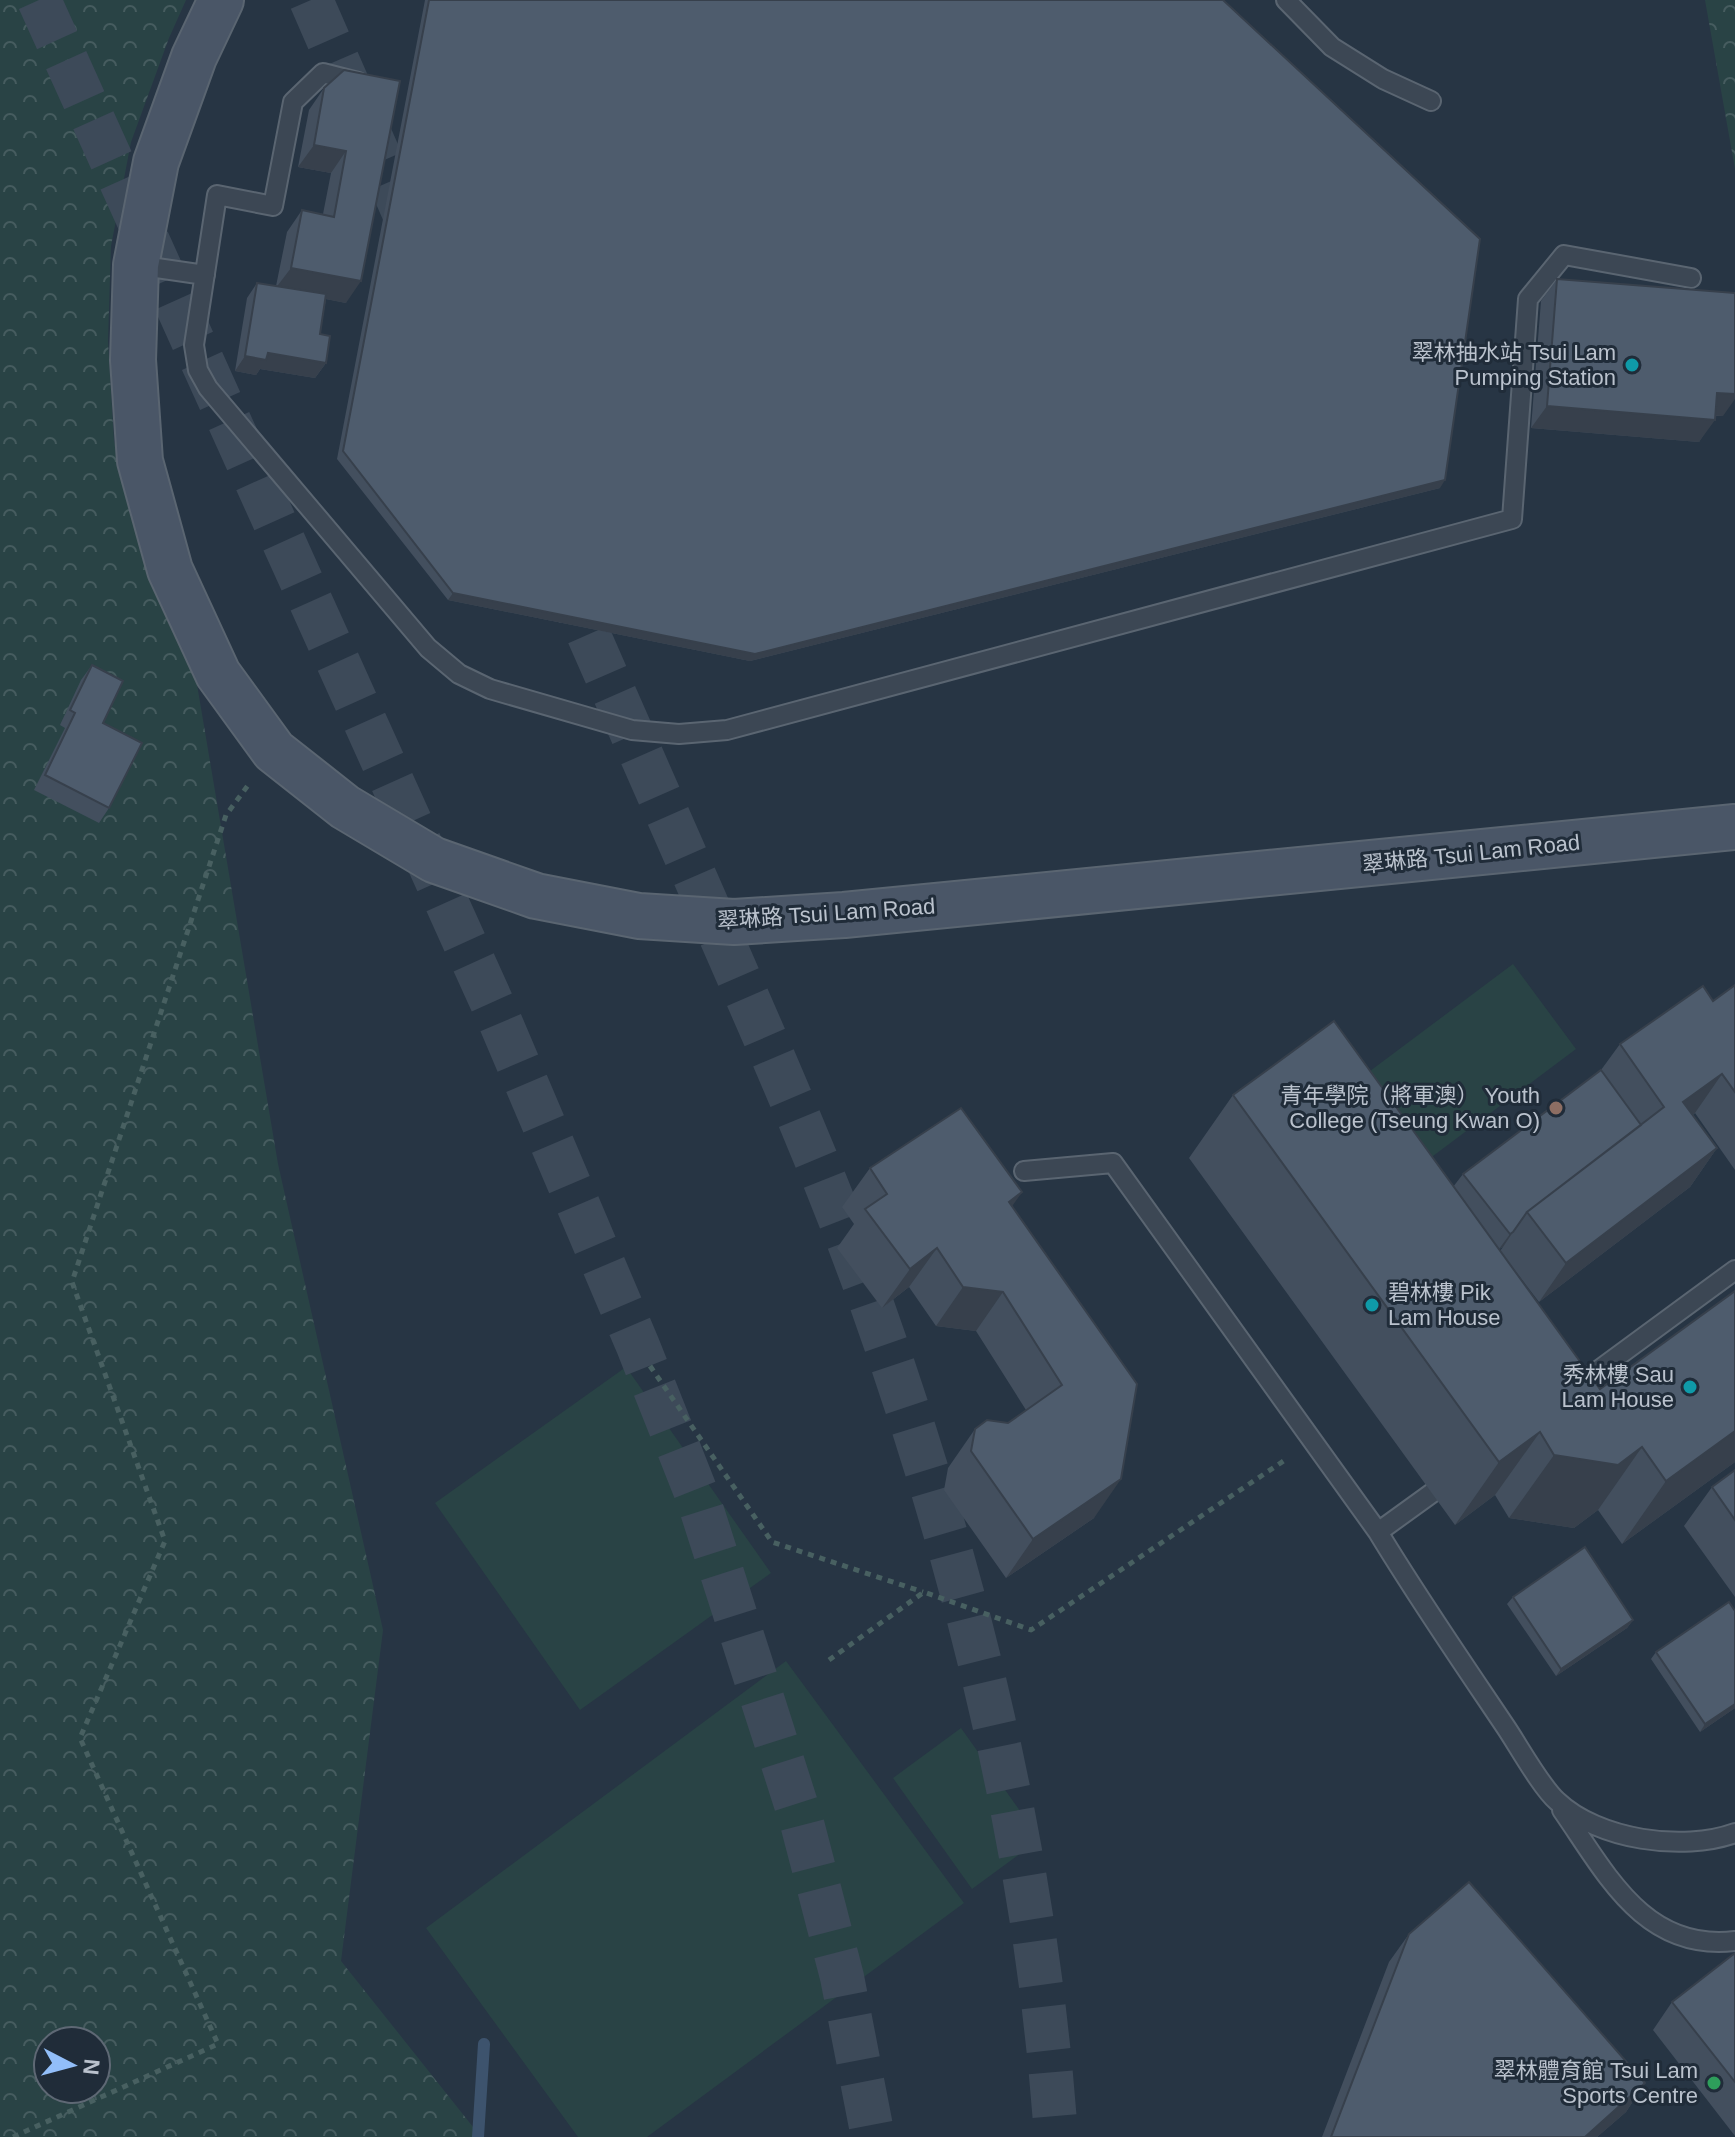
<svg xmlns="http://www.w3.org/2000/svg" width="1735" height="2137" viewBox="0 0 1735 2137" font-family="Arial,'Noto Sans TC',sans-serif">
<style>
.grass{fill:#294345}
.forest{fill:url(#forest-crowns);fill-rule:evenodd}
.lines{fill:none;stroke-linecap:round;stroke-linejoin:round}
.stream{stroke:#3d536d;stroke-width:12}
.highway-tunnel{stroke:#3d4a59;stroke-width:44;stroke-dasharray:44 22;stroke-linecap:butt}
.lane-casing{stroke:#5a6571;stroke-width:22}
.secondary-casing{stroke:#5a6571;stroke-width:48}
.path{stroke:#486061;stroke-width:5;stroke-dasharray:6 6;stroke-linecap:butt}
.lane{stroke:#3c4754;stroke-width:18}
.secondary{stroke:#4a5667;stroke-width:44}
.wall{fill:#434f5e}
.shaded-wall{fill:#37404c}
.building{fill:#4e5c6d;stroke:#37404c;stroke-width:2}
.culture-dot{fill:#0f9aa8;stroke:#202c39;stroke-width:3}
.education-dot{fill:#8d6e63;stroke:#202c39;stroke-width:3}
.leisure-dot{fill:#2e9e5b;stroke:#202c39;stroke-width:3}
.labels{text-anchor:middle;stroke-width:6;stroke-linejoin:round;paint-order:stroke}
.poi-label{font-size:22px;fill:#bac2cd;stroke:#202c39;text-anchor:end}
.street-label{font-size:22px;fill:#bac2cd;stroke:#202c39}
</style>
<defs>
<pattern id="forest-crowns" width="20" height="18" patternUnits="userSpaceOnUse" patternTransform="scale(2)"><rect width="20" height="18" fill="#294345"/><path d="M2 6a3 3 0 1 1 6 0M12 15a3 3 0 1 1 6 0" fill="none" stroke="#465c5f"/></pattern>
</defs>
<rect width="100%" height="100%" fill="#273544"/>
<path class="grass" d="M1513,964L1576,1049L1425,1162L1362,1077Z
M626,1367L771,1573L580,1710L435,1503Z
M786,1661L964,1903L647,2137H578L426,1928Z
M961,1728L1040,1839L972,1889L893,1778Z"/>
<path class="forest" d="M0,0H186L169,38L131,142L111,246L108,341L114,441L145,551L192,655L278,1164L383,1630L341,1961L481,2137H0ZM48,2041H96V2089H48Z
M1705,0H1735V169Z"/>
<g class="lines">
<path class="stream" d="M478,2137L484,2044"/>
<path class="highway-tunnel" d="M39,0L497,1014L638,1346L697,1495L802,1823L842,1977L873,2137
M311,0L414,236
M562,574C616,698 671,822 725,946C782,1077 840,1209 886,1345C973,1598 1038,1870 1056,2137"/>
<defs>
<path id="lane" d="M1286,0L1332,47L1383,79L1431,101
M358,82L323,73L293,102L273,206L217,195L194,345L198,370L208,388L428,648L459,674L490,689L632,730L679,734L727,730L1512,519L1528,299L1564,255L1691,278
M136,265L205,275
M1024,1171L1113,1163L1378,1532
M1573,1389L1735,1270
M1450,1480L1378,1532C1418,1598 1462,1662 1505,1726C1518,1745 1541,1787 1557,1801C1598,1840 1683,1852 1735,1833
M1562,1810C1606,1873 1644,1952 1735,1941"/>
<path id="secondary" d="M221,0L194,57L156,162L136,265L133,360L140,461L170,570L218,674L274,751L345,807L434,860L536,896L639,916L734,922L844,915L1735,827"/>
</defs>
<use href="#lane" class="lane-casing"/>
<use href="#secondary" class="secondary-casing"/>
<path class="path" d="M650,1366L772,1542L923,1592
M829,1660L924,1592L1031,1630L1288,1458
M13,2137L218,2044L80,1738L165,1541L72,1282L226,815L249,784"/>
<use href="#lane" class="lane"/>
<use href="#secondary" class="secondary"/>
</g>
<path class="wall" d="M425,0H1223L1440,488L750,661L448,600L337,459Z
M400,81L346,303L326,299L320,334L326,363L315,378L260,369L256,375L235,371L247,298L257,283L276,286L287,232L302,210L323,214L331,173L298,167L309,110L324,88Z
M1557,279L1723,416H1715L1699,442L1531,428L1541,301Z
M92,665L103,723L109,808L99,823L34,790L65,728L60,725L81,680Z
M1735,985V1170L1695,1113L1693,1115L1717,1148L1690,1187L1539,1302L1500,1251L1503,1247L1499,1249L1489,1236L1600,1389L1735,1291V1462L1622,1544L1598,1510L1574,1528L1509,1518L1495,1495L1455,1525L1189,1158L1233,1095L1334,1021L1453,1187L1463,1174L1601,1070L1620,1044L1703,986L1713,1001Z
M870,1168L1012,1206L1137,1384L1094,1518L1006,1578L944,1490L948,1468L975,1429L1008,1423L1026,1410L976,1331L936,1326L909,1287L882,1308L837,1248L854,1224L842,1207Z
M1735,1470V1597L1684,1526L1712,1487Z
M1513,1597L1633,1620L1627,1628L1556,1676L1507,1604Z
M1656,1652L1735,1708L1700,1732L1651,1659Z
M1409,1934L1645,2083L1626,2112L1597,2137H1322L1389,1962Z
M1735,1953V2136L1653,2030L1672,2002Z"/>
<path class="shaded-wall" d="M314,145L346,151L331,173L298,167Z
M291,268L361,281L346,303L275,289Z
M268,353L326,363L315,378L260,369L256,375L235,371L245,356Z
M1717,393L1735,394V399L1723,416L1702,415Z
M1547,406L1715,420L1699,442L1531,428Z
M1445,480L1440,488L750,661L448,600L453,593Z
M1722,1074L1695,1113L1656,1141L1683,1102Z
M1717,1148L1690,1187L1539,1302L1566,1263Z
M1022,1192L995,1231L1009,1202Z
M1513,1232L1503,1247L1499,1249L1510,1234Z
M937,1248L909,1287L882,1308L910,1269Z
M963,1287L1003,1292L976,1331L936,1326Z
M1735,1431V1462L1622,1544L1666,1481Z
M1540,1432L1495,1495L1455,1525L1499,1462Z
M1642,1447L1598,1510L1574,1528L1509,1518L1554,1455Z
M1121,1479L1094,1518L1006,1578L1033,1539Z
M1633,1620L1627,1628L1556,1676L1561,1669Z
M1735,1704V1708L1700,1732L1705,1724Z
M1645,2083L1626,2112L1597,2137H1585Z"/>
<path class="building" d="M429,0H1223L1480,239L1445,480L755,654L453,593L343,451Z
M344,70L400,81L361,281L291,268L302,210L334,217L346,151L314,145L324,88Z
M1557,279L1735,293V394L1717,393L1715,420L1547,406Z
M257,283L326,294L320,334L330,336L326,363L268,353L266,360L245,356Z
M92,665L123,681L103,723L142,743L109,808L45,775L75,713L70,710Z
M1735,985V1092L1722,1074L1683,1102L1717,1148L1566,1263L1527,1212L1664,1107L1620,1044L1703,986L1713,1001Z
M1334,1021L1600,1389L1735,1291V1431L1666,1481L1642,1447L1618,1465L1554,1455L1540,1432L1499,1462L1233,1095Z
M1601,1070L1641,1125L1527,1212L1513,1232L1510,1234L1463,1174Z
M961,1108L1022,1192L1009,1202L1137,1384L1121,1479L1033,1539L971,1451L975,1429L987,1420L1008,1423L1062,1385L1003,1292L963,1287L937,1248L910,1269L865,1209L887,1194L870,1168Z
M1735,1470V1520L1712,1487Z
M1585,1547L1633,1620L1561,1669L1513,1597Z
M1729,1602L1735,1611V1704L1705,1724L1656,1652Z
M1469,1882L1645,2083L1585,2137H1331L1409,1934Z
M1735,1953V2082L1672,2002Z"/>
<g class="culture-dot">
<circle cx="1632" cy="365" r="8"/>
<circle cx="1372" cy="1305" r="8"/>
<circle cx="1690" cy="1387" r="8"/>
</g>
<circle class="education-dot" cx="1556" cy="1108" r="8"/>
<circle class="leisure-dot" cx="1714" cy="2083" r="8"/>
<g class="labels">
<g class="poi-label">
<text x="1616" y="360">翠林抽水站 Tsui Lam<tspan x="1616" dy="25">Pumping Station</tspan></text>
<text x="1540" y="1103">青年學院（將軍澳） Youth<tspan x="1540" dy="25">College (Tseung Kwan O)</tspan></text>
<text x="1388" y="1300" text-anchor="start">碧林樓 Pik<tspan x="1388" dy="25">Lam House</tspan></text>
<text x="1674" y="1382">秀林樓 Sau<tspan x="1674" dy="25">Lam House</tspan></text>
<text x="1698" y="2078">翠林體育館 Tsui Lam<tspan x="1698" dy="25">Sports Centre</tspan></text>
</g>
<g class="street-label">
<text transform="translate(1471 853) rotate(-6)" y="8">翠琳路 Tsui Lam Road</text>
<text transform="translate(826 913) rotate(-4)" y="8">翠琳路 Tsui Lam Road</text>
</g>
</g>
<g transform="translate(72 2065) rotate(96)"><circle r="38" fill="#202c39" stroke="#5e6874" stroke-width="2"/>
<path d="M0-6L14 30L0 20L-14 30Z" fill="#92bef9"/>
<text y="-12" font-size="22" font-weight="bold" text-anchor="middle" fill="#bac2cd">N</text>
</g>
</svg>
